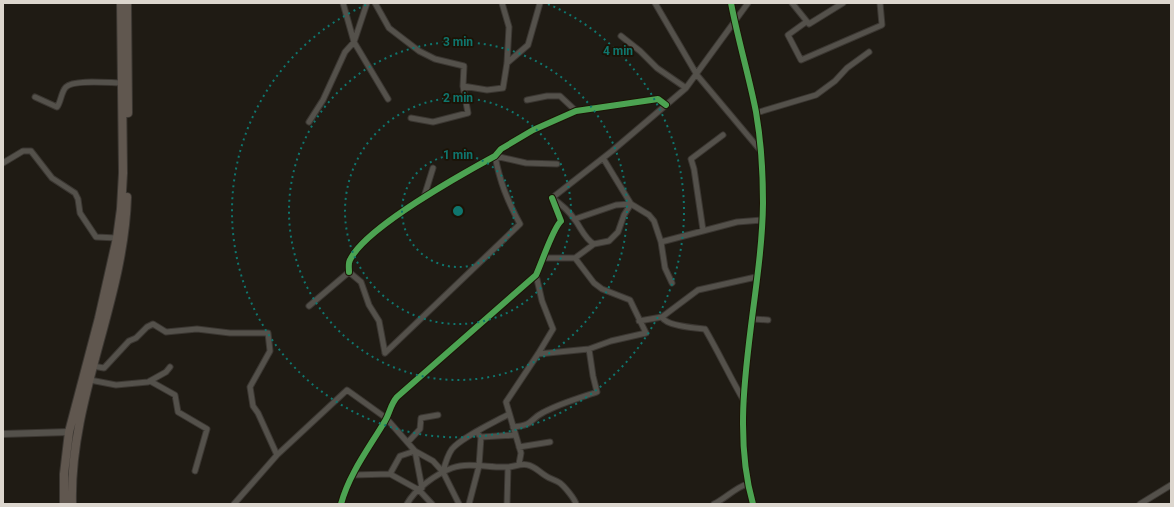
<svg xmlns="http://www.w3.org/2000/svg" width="1174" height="507" viewBox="0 0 1174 507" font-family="Roboto,sans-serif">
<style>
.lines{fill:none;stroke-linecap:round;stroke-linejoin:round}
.minor-casing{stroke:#3b3732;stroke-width:7}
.tertiary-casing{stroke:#3b3732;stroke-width:8}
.primary-casing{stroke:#3b3732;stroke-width:10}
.minor{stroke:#54514b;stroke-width:5}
.tertiary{stroke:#54514b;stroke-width:6}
.primary{stroke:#60574f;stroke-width:8}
.cycleway-casing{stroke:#1b1306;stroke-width:8}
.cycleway{stroke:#4ca352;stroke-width:6}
.ring{fill:none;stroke:#0f766e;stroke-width:2;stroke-dasharray:2 4}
.centre{fill:#0f766e;stroke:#1b1306;stroke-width:2}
.ring-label{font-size:12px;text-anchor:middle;font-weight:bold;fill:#0f766e;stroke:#1b1306;stroke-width:3.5;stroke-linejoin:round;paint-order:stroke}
</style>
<rect width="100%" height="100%" fill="#1f1b14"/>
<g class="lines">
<defs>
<path id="minor" d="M343,3L354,42L388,99
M375,3L389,28L419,51L435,59L464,66L463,86L468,113L433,122L411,118
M655,3L697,75L760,150
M731,3C738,40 749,76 756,112C761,141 763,174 763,203C762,300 726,410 753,504
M792,3L809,24L843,3
M806,22L788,35L801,60L882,25L880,3
M621,36L640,51L657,68L686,88
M507,63L528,45L540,3
M463,86L487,90L503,88L507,63L509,27L502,3
M35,97L57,107C61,102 61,92 66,87C74,79 110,83 122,83
M527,100L547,96H560L576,111
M756,113L816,95L835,81L847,68L869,52
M309,122L323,100L345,52L354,42L367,3
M495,156L526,163L557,164
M603,158L631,204L649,215L654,221L661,242L665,268L672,283
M3,163L23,151H31L52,178L75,193L78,199L80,213L96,237L117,238
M424,197L433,168
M552,198L612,151L686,88L748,3
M552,198C561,204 569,211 575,220C581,228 585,239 594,244
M575,219L616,205L631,204
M703,230L694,169L691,159L723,135
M661,242L737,222L762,220
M545,258H575L594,244L609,241L618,232L624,215L631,204
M349,272C349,268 348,263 350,260C365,228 462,174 495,156L501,149L533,130L576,111L658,99L666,105
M309,306L349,272L361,282L369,305L379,321L385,353
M662,317C666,326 695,328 705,329C719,353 730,377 744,401
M753,319L768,320
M639,321L662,317L698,290L756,277
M385,353L520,224C507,200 500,182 495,156
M538,354L589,349L611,341L646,333L630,300L602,289L594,283L575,258
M93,366L104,368L129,341L136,338L147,327L153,324L166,332L197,329L230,333H268L270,351L250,387L253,406L258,413L277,455
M90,380L116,385L148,382L166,372L170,367
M150,381L175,395L178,412L207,429L195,471
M513,427C535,425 528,420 544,412C561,403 579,398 597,392L593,376L589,349
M479,435L481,437L515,435
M408,442L420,429L421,418L438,415
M519,447L550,442
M415,451L422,488
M519,464L521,453L506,402L538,354L553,329L542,301L536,275
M443,472C445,464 447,456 452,449C462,437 495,422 509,414
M390,474L400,456L415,451
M353,475L390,474L419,490L432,504
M234,504L277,455L347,390L386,418L415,451L433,461L443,472L459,504
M341,504C349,474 369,448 385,421C390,413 390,405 397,397L536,275C542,262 553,228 561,221L552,198
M407,504C415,489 436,474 452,468C469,462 490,468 507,467C514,467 521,463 528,465C536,467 539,472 546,476C550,479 556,480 560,483C564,486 575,499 576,504
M469,504L479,466L481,437
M507,504L508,467
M714,504C726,498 735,488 747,484
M1140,504L1171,485"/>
<path id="tertiary" d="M3,434L69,432"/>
<path id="primary" d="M127,3L128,113
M64,504V474L69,432L99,318L117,238L121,209L123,173L121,3
M72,504C69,399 124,301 127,197"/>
</defs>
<use href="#minor" class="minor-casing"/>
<use href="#tertiary" class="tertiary-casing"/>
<use href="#primary" class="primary-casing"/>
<use href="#minor" class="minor"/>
<use href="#tertiary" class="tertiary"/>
<use href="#primary" class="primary"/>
<defs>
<path id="cycleway" d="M731,3C738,40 749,76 756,112C761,141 763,174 763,203C762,300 726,410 753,504
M349,272C349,268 348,263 350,260C365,228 462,174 495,156L501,149L533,130L576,111L658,99L666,105
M341,504C349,474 369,448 385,421C390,413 390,405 397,397L536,275C542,262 553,228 561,221L552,198"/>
</defs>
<use href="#cycleway" class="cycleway-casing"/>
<use href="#cycleway" class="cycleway"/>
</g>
<g class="ring">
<circle cx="458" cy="211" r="56"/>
<circle cx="458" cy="211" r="113"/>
<circle cx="458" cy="211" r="169"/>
<path d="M548 4A226 226 0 1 1 368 4"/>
</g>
<circle cx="458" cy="211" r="6" class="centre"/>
<g class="ring-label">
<text x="458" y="46">3 min</text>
<text x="618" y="55">4 min</text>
<text x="458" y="102">2 min</text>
<text x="458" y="159">1 min</text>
</g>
<rect width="1174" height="507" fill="none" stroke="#dcd6ce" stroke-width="8"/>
</svg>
